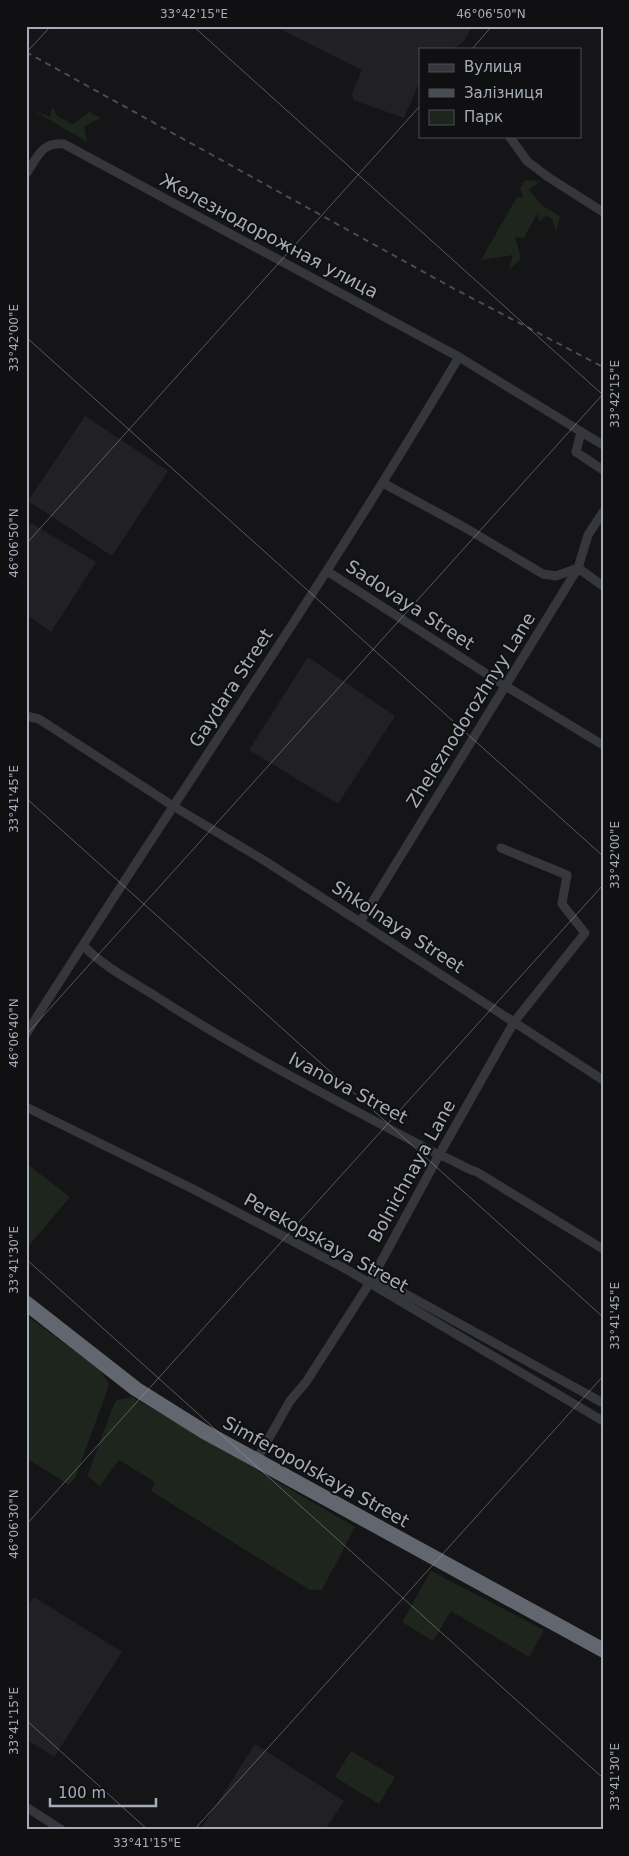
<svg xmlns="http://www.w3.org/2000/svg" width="629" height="1856" viewBox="0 0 629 1856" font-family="'DejaVu Sans',sans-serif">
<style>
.built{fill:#212124}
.green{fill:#1d251d}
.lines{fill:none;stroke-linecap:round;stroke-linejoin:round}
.street{stroke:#36373c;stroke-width:9}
.highway{stroke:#62666e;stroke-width:15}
.rail{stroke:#494c52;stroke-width:2;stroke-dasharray:6 5;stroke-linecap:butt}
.ticks{fill:none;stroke:#a6adb8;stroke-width:1;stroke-opacity:0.45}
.labels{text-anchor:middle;stroke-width:4;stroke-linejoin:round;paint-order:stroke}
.street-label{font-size:18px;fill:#a6adb8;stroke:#101012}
.neatline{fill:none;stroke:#a6adb8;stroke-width:2}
.ticks-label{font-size:12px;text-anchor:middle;fill:#a6adb8}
</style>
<rect width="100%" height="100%" fill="#151517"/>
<path class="built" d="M274,26H472L464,41L453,49H420V81L404,118L353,100L352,93L362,70Z
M85,416L168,471L112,556L28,501Z
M31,523L96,562L51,632L26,614V531Z
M308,657L395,716L338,804L249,750Z
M34,1597L122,1652L54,1757L26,1739V1608Z
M255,1744L344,1801L325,1830H200Z"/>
<path class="green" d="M52,107L58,117L73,124L89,112L101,118L84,126L87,142L33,110L50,117Z
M525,180L540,181L529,190L543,206L560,216L556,231L552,219L546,215L540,222L537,214L524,238L515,237L521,258L509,270L513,255L481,260L517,197L523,198L520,188Z
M26,1163L70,1197L26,1249Z
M26,1315L100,1370L108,1382V1388L76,1476L69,1485L26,1458Z
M132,1397L355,1527L322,1590H310L151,1491L155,1482L119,1460L100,1486L87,1476L114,1404L117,1400Z
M431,1571L544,1630L529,1657L451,1611L433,1641L402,1622Z
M351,1751L395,1777L379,1804L335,1777Z"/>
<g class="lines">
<path class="street" d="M509,136L527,161L548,177L603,212
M26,174C37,158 42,141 64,144L459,357L603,445
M581,432L576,452L603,470
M383,483L464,527L543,574L556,576L578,568L603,586
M327,571L504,685L603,745
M26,716L39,719L173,806L265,861L360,922L603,1080
M360,922L578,568L588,535L603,512
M83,945C102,966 135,983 160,999C250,1057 345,1105 439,1155C453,1159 463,1168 477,1172L603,1249
M26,1034C169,808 322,588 459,357
M26,1107L193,1189L344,1268L603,1421
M373,1276L603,1403
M256,1461L290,1401L306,1382L369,1284L439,1155L514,1022L585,933L562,904L567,875L501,848
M26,1807L62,1830"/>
<path class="highway" d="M26,1303L136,1389L203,1431L603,1650"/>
<path class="rail" d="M26,52L449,286L603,367"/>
</g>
<path class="ticks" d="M193,26L603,395M472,49L492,26M26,53L51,26M26,337L603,856M26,544L420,106M26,798L603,1317M26,1035L603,394M26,1259L603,1778M26,1525L603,885M26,1720L148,1830M194,1830L603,1376"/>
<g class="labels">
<g class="street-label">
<text transform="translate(269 236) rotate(28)" y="6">Железнодорожная улица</text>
<text transform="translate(410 605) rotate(33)" y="6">Sadovaya Street</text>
<text transform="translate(231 688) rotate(-57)" y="6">Gaydara Street</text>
<text transform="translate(471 710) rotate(-58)" y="6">Zheleznodorozhnyy Lane</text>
<text transform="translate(398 927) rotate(33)" y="6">Shkolnaya Street</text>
<text transform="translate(348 1088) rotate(28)" y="6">Ivanova Street</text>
<text transform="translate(412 1171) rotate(-61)" y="6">Bolnichnaya Lane</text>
<text transform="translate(326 1243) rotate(29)" y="6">Perekopskaya Street</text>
<text transform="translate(316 1472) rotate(29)" y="6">Simferopolskaya Street</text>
</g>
</g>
<rect width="629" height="1856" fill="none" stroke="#101012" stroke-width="55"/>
<rect x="419" y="48" width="162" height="90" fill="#101012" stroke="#4c4f54"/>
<rect x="429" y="64" width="25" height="8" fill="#36373c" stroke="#4c4f54"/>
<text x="464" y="72" font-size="15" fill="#a6adb8">Вулиця</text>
<rect x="429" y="89" width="25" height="8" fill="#494c52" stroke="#4c4f54"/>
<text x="464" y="98" font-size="15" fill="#a6adb8">Залізниця</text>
<rect x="429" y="110" width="25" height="15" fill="#1d251d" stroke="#4c4f54"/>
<text x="464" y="122" font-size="15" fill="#a6adb8">Парк</text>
<path d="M50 1798v8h106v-8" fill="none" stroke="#a6adb8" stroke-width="2.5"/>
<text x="58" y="1798" font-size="15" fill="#a6adb8" stroke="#101012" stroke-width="4" paint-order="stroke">100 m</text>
<rect x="28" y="28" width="574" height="1800" class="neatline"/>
<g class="ticks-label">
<text x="194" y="18">33°42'15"E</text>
<text x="491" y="18">46°06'50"N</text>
<text transform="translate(14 338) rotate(-90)" y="4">33°42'00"E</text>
<text transform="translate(615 394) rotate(-90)" y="4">33°42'15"E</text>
<text transform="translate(14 543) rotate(-90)" y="4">46°06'50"N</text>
<text transform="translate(14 799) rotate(-90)" y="4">33°41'45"E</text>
<text transform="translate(615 855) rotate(-90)" y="4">33°42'00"E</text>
<text transform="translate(14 1033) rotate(-90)" y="4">46°06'40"N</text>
<text transform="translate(14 1260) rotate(-90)" y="4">33°41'30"E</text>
<text transform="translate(615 1316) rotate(-90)" y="4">33°41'45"E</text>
<text transform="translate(14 1524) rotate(-90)" y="4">46°06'30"N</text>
<text transform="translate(14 1721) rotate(-90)" y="4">33°41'15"E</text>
<text transform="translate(615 1777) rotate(-90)" y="4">33°41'30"E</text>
<text x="147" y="1847">33°41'15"E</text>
</g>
</svg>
